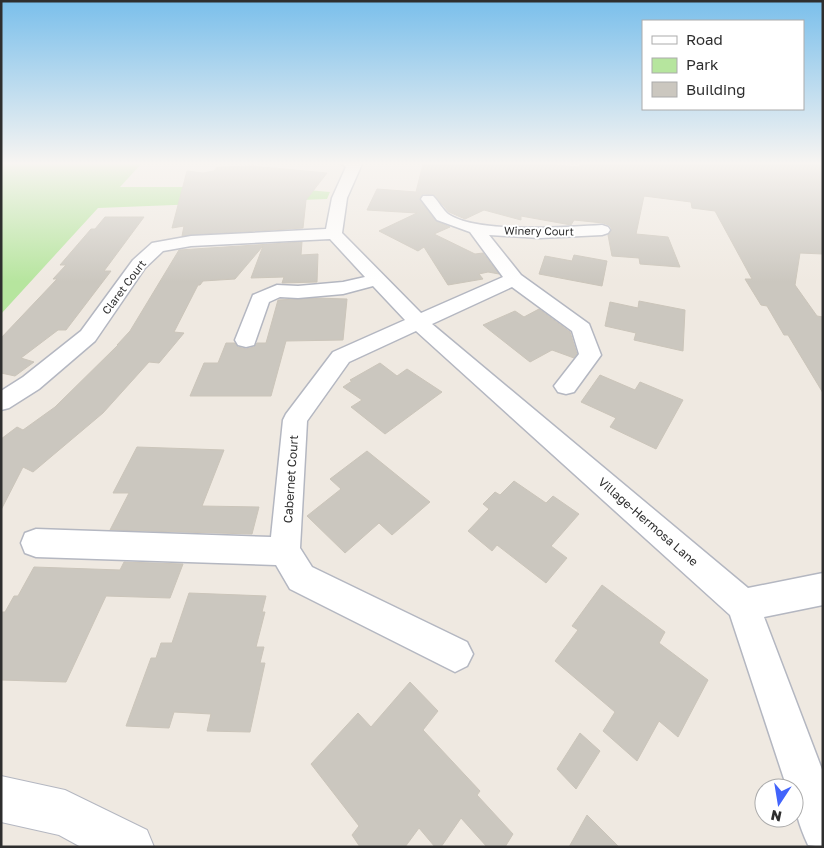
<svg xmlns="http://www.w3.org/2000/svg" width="824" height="848" viewBox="0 0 824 848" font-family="'Golos Text',sans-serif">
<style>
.green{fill:#b6e59e}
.building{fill:#cbc7bf;stroke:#cbc5ba}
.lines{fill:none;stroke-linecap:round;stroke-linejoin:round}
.minor-casing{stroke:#b4b7c1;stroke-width:3}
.tertiary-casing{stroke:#b4b7c1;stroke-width:2}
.minor{fill:#fff;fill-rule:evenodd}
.tertiary{fill:#fff;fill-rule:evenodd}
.labels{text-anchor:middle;stroke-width:4;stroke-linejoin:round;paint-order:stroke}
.far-street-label{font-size:11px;fill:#2e2e2e;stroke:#fff}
.street-label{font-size:12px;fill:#2e2e2e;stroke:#fff}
</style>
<rect width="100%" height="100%" fill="#efe9e1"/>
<path class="green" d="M1,164H141L120,187H272L330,192L327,199L98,208L1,314Z"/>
<path class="building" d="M423,164H546L580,167V164H812L823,166V254L800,253L795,285L817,316L823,317V393L788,335H784L767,306L761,305L745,279H752L715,211L692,208L691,202L644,196L636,234L668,237L680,267L640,264L639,258L612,256L608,235L612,229L609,225L603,223L574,220L571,225L521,216V220L484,210L465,219L449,212L434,195L423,194L420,200L436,221L450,227L434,234L475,254L483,253L499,274L488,272L479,274L483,279L448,285L424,247L418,251L379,231L417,213L367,210L377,189L416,192Z
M252,166L327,173L306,200L303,228L182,236L184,226L172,228L187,171L203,173L214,171L217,167Z
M105,217H144L104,271H111L66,330H58L21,358L34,362L15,376L1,373V338L57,279H53L66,265H60L91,229H95Z
M302,242L301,255L318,254L317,282L282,283L284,277L251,278L263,246L235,279L203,281L200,285H198L174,332L184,333L159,363L149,362L103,413L33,472L23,467L1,510V439L17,427L23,430L55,407L118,345H117L130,331L179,250Z
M574,255L607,261L602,286L539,274L545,256L572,261Z
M316,298L347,299L343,340L286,341L271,396H190L204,363H218L226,343H235L238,347L246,349L254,347L257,343H266L278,300Z
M639,301L685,310L683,351L634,340L636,333L605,326L610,302L638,308Z
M539,309L570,332L577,354L574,358L552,350L530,362L483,325L515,311L524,317Z
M380,363L397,376L407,369L442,392L385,434L351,407L362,400L343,387L352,381L350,380Z
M600,375L635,390L640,382L683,400L656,449L610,427L616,418L581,402Z
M137,447L224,450L202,506L259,507L252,534L110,530L129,493H113Z
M367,451L430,502L392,535L379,523L345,553L307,516L341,489L330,479Z
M514,481L546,503L553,496L579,514L551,546L567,558L546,583L497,545L492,551L468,531L489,509L483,504L495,492L500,495Z
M124,562L183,564L170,598L106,596L66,682L1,680V612H5L14,596H18L34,567L120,570Z
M602,585L665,632L659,643L708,680L678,737L659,721L637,761L603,731L615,712L555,661L578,630L572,626Z
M189,593L266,596L262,612H265L256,647H264L260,663H265L250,732L207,731L211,714L174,712L169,728L126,726L151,658H156L161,643H172Z
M410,682L438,711L423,730L480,791L477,795L513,834L505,847H487L461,818L441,847H435L419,828L405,847H360L352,835L359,826L311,764L358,713L371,727Z
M580,733L600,751L576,789L557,769Z
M587,815L619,847H569Z"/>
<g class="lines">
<defs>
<path id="minor" d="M342,164H362L347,198L342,233L421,313L503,277L470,232L437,220L421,199L423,196H433C438,201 443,210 448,214C477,234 566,227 602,225L608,227L610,230L608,233L602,235L540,238L489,235L521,275L589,324L601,355L574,392L566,394L558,392L554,386L579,354L572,331L512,287L432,324L748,588L823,573V605L764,617L823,772V847L808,845C799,825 794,810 794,788H787L730,615L416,331L349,362L307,421L300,548L312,567L467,642L473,654L467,666L455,672L443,666L290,589L276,565L36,557L25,553L21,543L25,533L36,529L271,537L283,420L286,414L333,352L405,320L373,286L343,294L298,298L280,297L269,302L254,345L246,347L238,345L235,340L253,295L277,285L298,286L343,282L365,277L330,239L191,246L163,251L145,268L95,341L39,389L9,408L1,410V391L23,377L81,331L133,260L152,243L191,236L326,229L332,198L346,167Z"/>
<path id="tertiary" d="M1,776L65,790L147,830L154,847H81L59,835L1,822Z"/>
</defs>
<use href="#minor" class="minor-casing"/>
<use href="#tertiary" class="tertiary-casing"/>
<use href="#minor" class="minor"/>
<use href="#tertiary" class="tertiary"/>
</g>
<linearGradient id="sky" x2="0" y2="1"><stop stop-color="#7abfeb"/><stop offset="0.58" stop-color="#f8f5f2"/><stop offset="1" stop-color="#f8f5f2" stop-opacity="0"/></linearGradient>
<rect width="824" height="282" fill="url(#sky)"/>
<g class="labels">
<g class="far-street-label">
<text transform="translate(539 231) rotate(1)" y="4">Winery Court</text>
<text transform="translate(124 287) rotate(-53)" y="4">Claret Court</text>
</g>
<g class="street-label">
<text transform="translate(291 479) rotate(-86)" y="4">Cabernet Court</text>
<text transform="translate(648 522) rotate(41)" y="4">Village-Hermosa Lane</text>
</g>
</g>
<rect width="824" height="848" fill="none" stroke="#2e2e2e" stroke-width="5"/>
<rect x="642" y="20" width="162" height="90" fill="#ffffff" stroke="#ababab"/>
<rect x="652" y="36" width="25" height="8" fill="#ffffff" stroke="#ababab"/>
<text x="686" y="45" font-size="15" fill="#2e2e2e">Road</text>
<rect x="652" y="58" width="25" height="15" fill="#b6e59e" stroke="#ababab"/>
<text x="686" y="70" font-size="15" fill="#2e2e2e">Park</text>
<rect x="652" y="82" width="25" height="15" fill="#cbc7bf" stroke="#ababab"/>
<text x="686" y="95" font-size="15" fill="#2e2e2e">Building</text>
<g transform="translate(779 803) rotate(192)"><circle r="24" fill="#ffffff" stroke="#ababab"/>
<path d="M0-4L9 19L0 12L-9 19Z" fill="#4264fb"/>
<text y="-8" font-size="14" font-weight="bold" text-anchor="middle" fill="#2e2e2e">N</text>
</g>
</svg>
